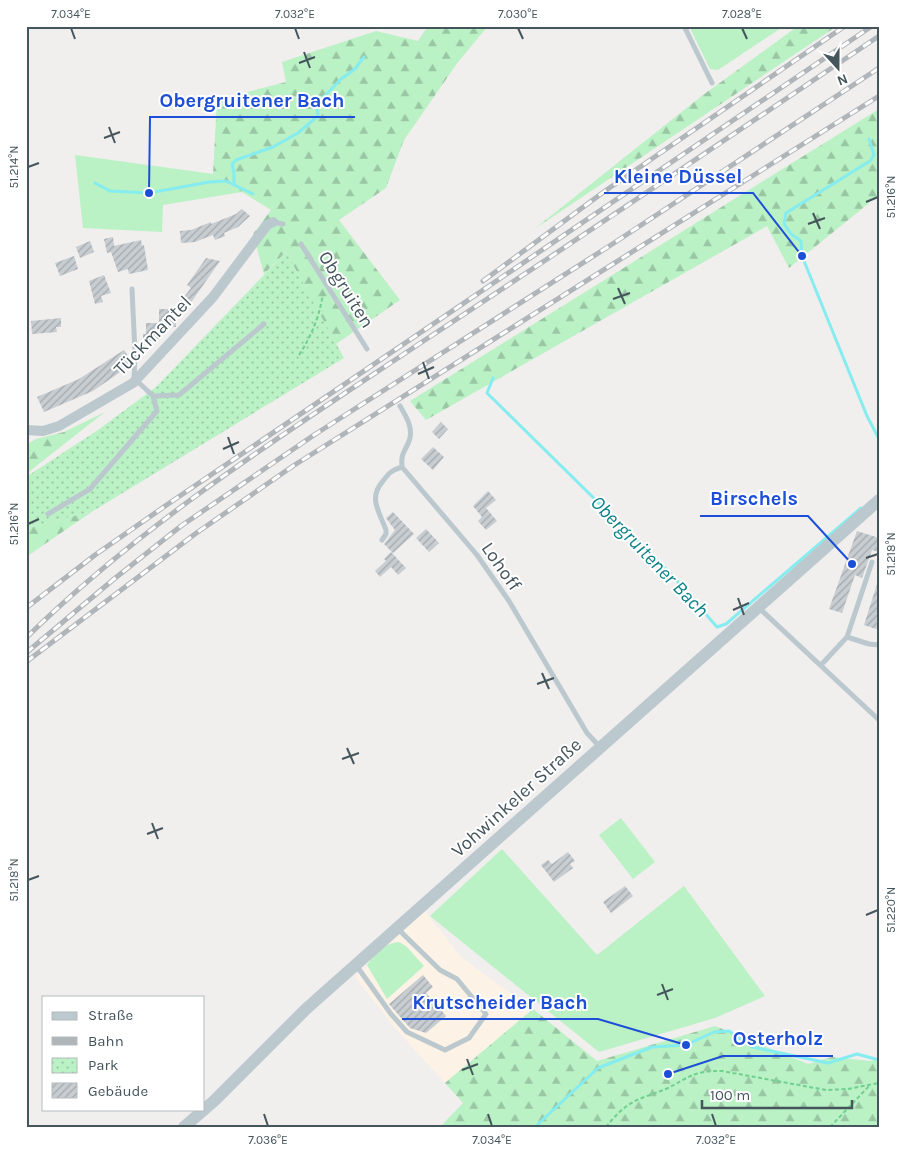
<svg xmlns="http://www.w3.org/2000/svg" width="905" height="1153" viewBox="0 0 905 1153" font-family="Karla,sans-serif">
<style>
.commercial{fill:#fcf2e6}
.grass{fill:#baf1c5}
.forest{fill:url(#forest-firs)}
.park{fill:url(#park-dots)}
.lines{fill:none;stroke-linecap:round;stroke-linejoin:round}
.stream{stroke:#85ecef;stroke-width:3}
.building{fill:url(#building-hatch)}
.path{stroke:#70d090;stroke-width:2;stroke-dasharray:4 2.5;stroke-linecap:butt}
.service{stroke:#bbc8ce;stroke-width:5}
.minor{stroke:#bbc8ce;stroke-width:10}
.tertiary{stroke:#bbc8ce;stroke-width:12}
.rail-casing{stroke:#b0b5b9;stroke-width:5}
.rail{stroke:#fff;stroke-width:3;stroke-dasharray:9;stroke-linecap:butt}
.ticks{fill:none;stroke:#45555c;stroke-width:2}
.labels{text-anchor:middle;stroke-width:4;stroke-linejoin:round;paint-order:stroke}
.street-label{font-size:19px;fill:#45555c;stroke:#fff}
.water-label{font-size:20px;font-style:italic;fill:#098287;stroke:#fff}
.leader{fill:none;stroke:#1d4ed8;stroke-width:2}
.callout-dot{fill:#1d4ed8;stroke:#fff;stroke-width:2}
.callout-label{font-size:20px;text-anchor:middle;font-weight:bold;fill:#1d4ed8;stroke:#fff;stroke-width:4;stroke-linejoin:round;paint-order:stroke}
.neatline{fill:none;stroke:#45555c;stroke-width:2}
.ticks-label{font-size:12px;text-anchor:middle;fill:#45555c}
</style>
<defs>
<pattern id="forest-firs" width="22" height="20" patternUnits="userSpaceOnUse" patternTransform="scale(1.25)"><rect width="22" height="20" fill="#baf1c5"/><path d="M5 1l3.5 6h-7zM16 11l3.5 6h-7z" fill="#99c6a3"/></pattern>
<pattern id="park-dots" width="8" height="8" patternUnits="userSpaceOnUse" patternTransform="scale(1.25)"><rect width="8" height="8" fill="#baf1c5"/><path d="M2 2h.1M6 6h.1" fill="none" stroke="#99c6a3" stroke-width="1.8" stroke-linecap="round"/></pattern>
<pattern id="building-hatch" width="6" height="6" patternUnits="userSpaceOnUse" patternTransform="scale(1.25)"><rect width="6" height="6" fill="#c7cdd1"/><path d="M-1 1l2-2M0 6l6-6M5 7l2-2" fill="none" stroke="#a3a9ad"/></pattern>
</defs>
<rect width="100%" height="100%" fill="#f1eeee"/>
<path class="commercial" d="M424,910L462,958L533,1009L445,1083L394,1027L355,977Z"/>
<path class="grass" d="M689,26H784L718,70L710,69Z
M75,155L213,174L242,192L163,205L162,232L83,228Z
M621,818L655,862L633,879L599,835Z
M502,849L597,955L684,886L765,996L715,1018L599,1052L430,916Z
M399,942L406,946L424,966L387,999L367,965C375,953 385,943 399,942Z"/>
<path class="forest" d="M428,26H488L458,62L404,140L386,188L339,220L400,300L336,344L286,252L264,274L253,234L271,210L213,174L217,100L286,82L282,62L376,31L418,41Z
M798,26H837L533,230L703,95Z
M879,109V195L789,268L767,226L426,420L410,401Z
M105,412L26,474V445L36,439L64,432Z
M93,511L26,557V528Z
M533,1009L597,1061L715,1026L808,1064L832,1057L870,1061L879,1059V1127H440L463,1103L445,1083Z"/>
<path class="park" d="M286,252L344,358L93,511L26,528V477L98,430L156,387Z"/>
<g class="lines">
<path class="stream" d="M869,139L874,155L870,161L786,213L784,224L791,234L801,241L802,256L867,416L879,439
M95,183L110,191L149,193L209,182L226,181L253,194
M234,184V173L232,164L236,160L273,147L298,133L318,116L317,104L341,79L355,69L364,57
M493,378L487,393L671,574L717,627L726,624L861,508
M535,1127L598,1068L652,1047L686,1045L714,1032L729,1031L752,1047L828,1063L857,1054L879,1060"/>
</g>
<path class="building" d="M242,209L250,216L238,227L224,233L225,236L215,240L213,235L195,242L181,243L180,231L191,230L211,222V224L236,214Z
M113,237L114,246L141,240L142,246L144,245L148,270L129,274L128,269L118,272L111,252L107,253L104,239Z
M90,241L94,252L80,258L76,247Z
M74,256L78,269L60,276L55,263Z
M206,258L220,261L190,304L183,298L191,288L187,285Z
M104,275L111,293L101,296L103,302L95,304L89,281Z
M159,309H176V327H159Z
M61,318V327H56L57,332L32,334L31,321Z
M146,323H159V339L151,341V343H143V334H146Z
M124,350L130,359V362L128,364L129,366L93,391L44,412L37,397L79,379Z
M441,422L448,429L439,439L432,432Z
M433,447L444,457L433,470L421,459Z
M488,491L496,500L486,508L497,521L486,530L478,521L482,517L473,506Z
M393,512L414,534L393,553L384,544L395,530L386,518Z
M426,529L439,543L429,552L416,538Z
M857,531L879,538V552L872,550L862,578L855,575L842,613L829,609Z
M391,552L406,568L398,575L391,567L380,577L375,571L386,561L384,559Z
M877,584L879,585V630L864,625Z
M568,852L575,861L570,864L573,868L554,882L541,865L548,860L552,864Z
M625,886L633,896L611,913L603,902Z
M423,975L433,987L426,993L446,1016L426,1033L410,1028L389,1004Z"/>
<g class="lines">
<path class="path" d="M299,355C312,335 319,317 323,294
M606,1127C614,1117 623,1107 635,1101C645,1096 657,1093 668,1088C689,1077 696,1070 722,1071L826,1090L848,1089L879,1083
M830,1127L870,1085"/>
<path class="service" d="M684,26L712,83
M273,222L283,224
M301,244L367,349
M132,289L135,353L134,380
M153,396L179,395L264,324
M400,406C406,416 414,429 409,441C404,454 401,452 402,467L477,555L509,601L587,733L600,747
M48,514L90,489L157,411L153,396L136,380
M382,540L386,534V530C379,511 368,498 383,481C389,473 392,470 402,467
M758,607L879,720
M847,637L869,644L879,645
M821,665L847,637L872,562
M356,965L391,1014L407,1032L445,1050L469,1038L486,1014L457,979L440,970L398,929"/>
<path class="minor" d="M26,430L43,431L59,426L133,383L213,297L267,225L273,222"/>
<path class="tertiary" d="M184,1127L214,1101L306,1009L879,500"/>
<defs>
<path id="rail" d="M483,281L605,191L845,26
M26,608L95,555L168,504L872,26
M26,638C145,521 287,432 425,340C577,240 728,138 879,36
M26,653L114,579L181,526L314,435L614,243L879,68
M26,662L195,534L293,466L879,96"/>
</defs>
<use href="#rail" class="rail-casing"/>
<use href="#rail" class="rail"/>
</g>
<path class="ticks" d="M71,28L75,39M295,28L299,39M518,28L523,39M742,28L747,39M304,52L310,68M299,63L315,57M109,127L115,143M104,138L120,132M28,167L39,163M866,202L878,197M813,213L820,229M808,224L825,218M618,288L625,304M613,299L630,293M423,362L429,379M418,374L434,367M228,437L234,454M223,449L239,442M28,524L39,519M866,558L878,554M738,598L744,615M733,610L749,603M542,673L549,689M537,684L554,678M347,748L354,764M342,759L359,753M152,823L158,839M147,834L163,828M28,880L39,876M866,915L878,910M662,984L668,1000M657,995L673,989M467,1059L473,1075M462,1070L478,1064M264,1114L268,1126M488,1114L492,1126M712,1114L716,1126"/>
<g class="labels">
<g class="street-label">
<text transform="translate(347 289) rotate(58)" y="7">Obgruiten</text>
<text transform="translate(152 335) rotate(-46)" y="7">Tückmantel</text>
<text transform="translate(502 566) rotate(55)" y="7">Lohoff</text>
<text transform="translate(516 797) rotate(-42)" y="7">Vohwinkeler Straße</text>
</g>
<g class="water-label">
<text transform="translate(650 556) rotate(46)" y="7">Obergruitener Bach</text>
</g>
</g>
<path class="leader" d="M149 193L150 117H355M802 256L753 193H604M852 564L808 516H700M686 1045L598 1019H402M668 1074L723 1056H833"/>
<g class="callout-dot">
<circle cx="149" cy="193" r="5"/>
<circle cx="802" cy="256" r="5"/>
<circle cx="852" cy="564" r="5"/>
<circle cx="686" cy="1045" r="5"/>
<circle cx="668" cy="1074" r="5"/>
</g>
<g class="callout-label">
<text x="252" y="107">Obergruitener Bach</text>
<text x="678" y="183">Kleine Düssel</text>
<text x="754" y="505">Birschels</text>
<text x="500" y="1009">Krutscheider Bach</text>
<text x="778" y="1045">Osterholz</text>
</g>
<rect width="905" height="1153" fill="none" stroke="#ffffff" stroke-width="55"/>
<rect x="42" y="996" width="162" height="115" fill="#ffffff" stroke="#b5bbbe"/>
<rect x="52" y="1012" width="25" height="8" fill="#bbc8ce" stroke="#b5bbbe"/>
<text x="88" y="1020" font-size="15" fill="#45555c">Straße</text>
<rect x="52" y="1037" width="25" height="8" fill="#b0b5b9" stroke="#b5bbbe"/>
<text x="88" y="1046" font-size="15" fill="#45555c">Bahn</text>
<rect x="52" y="1058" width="25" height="15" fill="url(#park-dots)" stroke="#b5bbbe"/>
<text x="88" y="1070" font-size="15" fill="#45555c">Park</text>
<rect x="52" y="1083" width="25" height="15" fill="url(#building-hatch)" stroke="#b5bbbe"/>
<text x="88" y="1096" font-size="15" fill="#45555c">Gebäude</text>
<g transform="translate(838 68) rotate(159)" stroke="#ffffff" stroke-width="4" paint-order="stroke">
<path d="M0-4L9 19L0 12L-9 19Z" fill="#45555c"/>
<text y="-8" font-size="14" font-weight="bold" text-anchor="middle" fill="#45555c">N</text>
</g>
<path d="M702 1100v8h150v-8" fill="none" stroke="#45555c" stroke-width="2.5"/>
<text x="710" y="1100" font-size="15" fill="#45555c" stroke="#ffffff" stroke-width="4" paint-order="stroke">100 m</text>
<rect x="28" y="28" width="850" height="1098" class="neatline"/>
<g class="ticks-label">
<text x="71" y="18">7.034°E</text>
<text x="295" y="18">7.032°E</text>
<text x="518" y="18">7.030°E</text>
<text x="742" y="18">7.028°E</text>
<text transform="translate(14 167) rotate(-90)" y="4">51.214°N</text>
<text transform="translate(891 197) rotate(-90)" y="4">51.216°N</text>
<text transform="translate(14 524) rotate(-90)" y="4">51.216°N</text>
<text transform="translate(891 554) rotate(-90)" y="4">51.218°N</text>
<text transform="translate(14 880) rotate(-90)" y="4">51.218°N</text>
<text transform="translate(891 910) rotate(-90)" y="4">51.220°N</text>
<text x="268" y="1144">7.036°E</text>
<text x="492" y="1144">7.034°E</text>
<text x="716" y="1144">7.032°E</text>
</g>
</svg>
